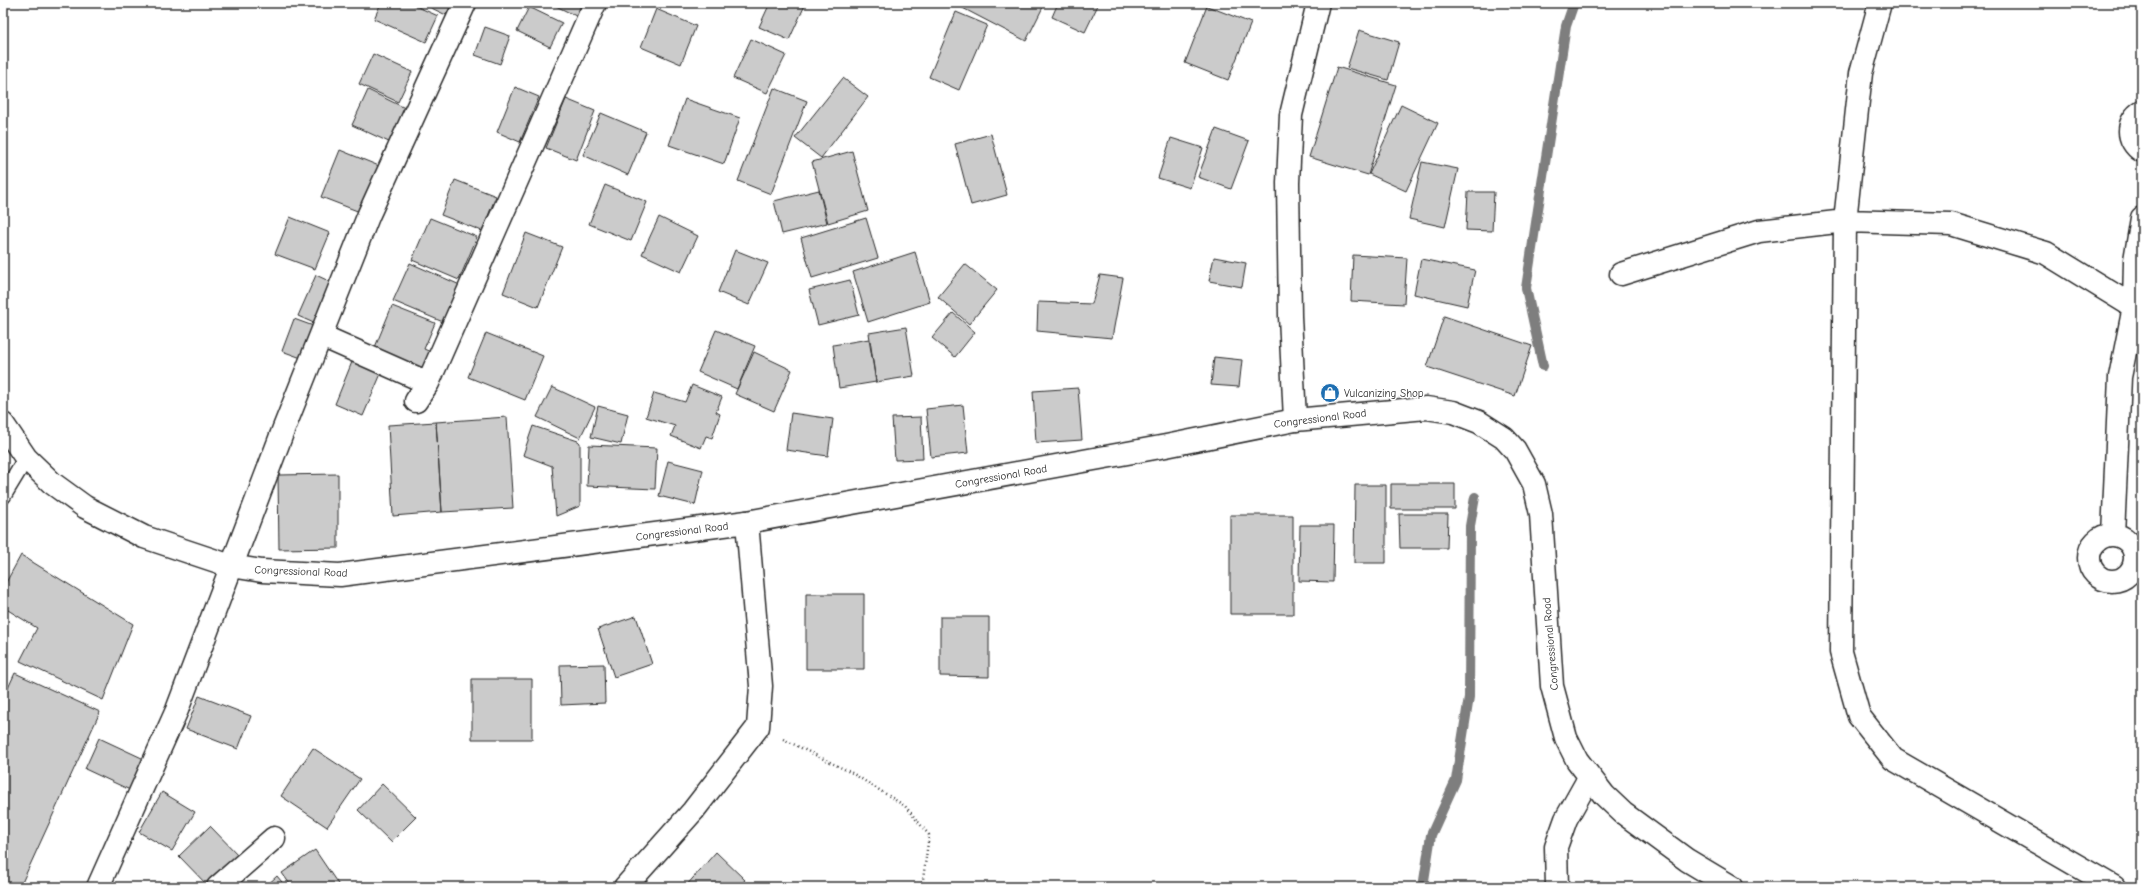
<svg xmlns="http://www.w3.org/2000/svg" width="2145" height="890" viewBox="0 0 2145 890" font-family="'Comic Neue',sans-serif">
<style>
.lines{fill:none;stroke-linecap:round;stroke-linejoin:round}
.stream{stroke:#7e7e7e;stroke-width:10}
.building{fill:#cbcbcb;stroke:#2b2b2b}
.service-casing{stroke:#2b2b2b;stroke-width:18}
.minor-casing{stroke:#2b2b2b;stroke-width:25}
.secondary-casing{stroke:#2b2b2b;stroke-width:25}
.path{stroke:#2b2b2b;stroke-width:2.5;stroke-dasharray:1 3;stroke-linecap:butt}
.service{stroke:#fff;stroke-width:15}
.minor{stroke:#fff;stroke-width:22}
.secondary{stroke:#fff;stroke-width:22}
.labels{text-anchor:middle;stroke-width:3;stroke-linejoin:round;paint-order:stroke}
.poi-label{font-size:11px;fill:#2b2b2b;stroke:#fff;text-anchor:start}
.street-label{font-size:11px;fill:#2b2b2b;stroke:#fff}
</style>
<rect width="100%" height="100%" fill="#fff"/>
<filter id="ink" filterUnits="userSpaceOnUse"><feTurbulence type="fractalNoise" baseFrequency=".025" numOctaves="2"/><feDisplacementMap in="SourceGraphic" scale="8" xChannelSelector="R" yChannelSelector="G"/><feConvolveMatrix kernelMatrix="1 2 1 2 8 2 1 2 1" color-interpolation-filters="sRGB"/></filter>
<g filter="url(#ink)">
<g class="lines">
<path class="stream" d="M1543,366L1526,288L1566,26L1574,3
M1423,887L1431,835L1456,780L1469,697L1470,526L1475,497"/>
</g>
<path class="building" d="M381,3H409L438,16L426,42L374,19Z
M421,3H452L446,15Z
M550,3H590L582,19Z
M770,3H806L789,40L759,27Z
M953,3H1045L1026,41Z
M1058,3H1099L1085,32L1052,17Z
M1207,6L1251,23L1228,80L1185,63Z
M529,7L562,23L550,47L517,31Z
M656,9L696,26L681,64L641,47Z
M956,12L987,25L959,90L929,77Z
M485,27L510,36L500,64L475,55Z
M1359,30L1399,42L1388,80L1347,68Z
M751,39L786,55L767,93L733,78Z
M373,54L412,72L398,102L359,84Z
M1337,67L1396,85L1368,175L1309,157Z
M843,78L868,97L821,158L795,138Z
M515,87L539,97L520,142L497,132Z
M774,88L807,101L771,194L738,181Z
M368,90L407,109L391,143L352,125Z
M566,99L595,111L576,160L546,148Z
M685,99L740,118L724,164L669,145Z
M1401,105L1438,123L1406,191L1369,174Z
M601,113L646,132L628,175L583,155Z
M1216,129L1249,141L1231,189L1198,177Z
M991,134L1007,195L971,205L955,144Z
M1171,138L1203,148L1190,188L1158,178Z
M340,150L379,166L360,212L321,197Z
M852,151L868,211L828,223L812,162Z
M1422,162L1458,169L1445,227L1409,219Z
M455,180L496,196L482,231L441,215Z
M605,185L647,202L631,241L589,224Z
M819,190L827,223L782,234L774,201Z
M1468,192H1494L1492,231L1466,230Z
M290,217L330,233L315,269L275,254Z
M659,217L698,236L681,272L642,254Z
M430,218L477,237L459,280L412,260Z
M866,218L878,258L812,278L801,238Z
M526,233L562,247L538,307L503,293Z
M735,250L768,263L749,305L718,292Z
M915,252L930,302L868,322L853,272Z
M1353,255L1407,258L1404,304L1351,301Z
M1214,257L1246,263L1242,287L1209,281Z
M1421,259L1475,270L1467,306L1414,294Z
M410,263L460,285L443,322L393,301Z
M965,264L997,290L969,324L938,297Z
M316,275L333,283L316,324L298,316Z
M1100,275L1123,278L1112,338L1037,331L1038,302L1092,304Z
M850,280L859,315L818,325L809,290Z
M392,306L435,323L424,349L435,354L425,375L373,352Z
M953,313L975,332L955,357L932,338Z
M1444,316L1532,346L1515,396L1427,367Z
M294,319L316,327L304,359L282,351Z
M906,327L914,376L876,382L869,333Z
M716,330L755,346L737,389L698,372Z
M486,333L543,356L525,400L468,377Z
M869,339L876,382L839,388L833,345Z
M754,352L792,370L774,411L735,394Z
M354,357L383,369L363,416L335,404Z
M1214,357L1242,360L1239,387L1211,385Z
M692,385L722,397L716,412L720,414L712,438L706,436L701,448L671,436L675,426L646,417L654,393L685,402Z
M552,387L595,407L580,438L537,417Z
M1078,388L1082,440L1036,443L1033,391Z
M963,405L968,453L931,457L926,409Z
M598,406L628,414L621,444L591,437Z
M791,413L833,419L828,456L786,450Z
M507,417L513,508L442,512L436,422Z
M921,417L923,459L895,460L892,418Z
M436,422L442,512L393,516L388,425Z
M533,426L578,441L580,443V506L556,516L552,466L523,455Z
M589,445L657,448L655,489L587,486Z
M668,461L703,470L695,505L659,496Z
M338,474V548L279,549L278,475Z
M1391,484H1455V509H1391Z
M1355,485H1386V563H1354Z
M1399,514H1448L1447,548H1400Z
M1230,515H1293V614H1230Z
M1300,525H1334L1333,582L1299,581Z
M21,555L133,624L103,700L20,661L37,628L3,607V588Z
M806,594H864V669H806Z
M636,616L652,664L614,677L598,629Z
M940,617H989V677L940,676Z
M604,664L605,703L561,705L560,665Z
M15,673L100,712L20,887H3V699Z
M472,679H532V739H472Z
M199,696L251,716L238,749L186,729Z
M99,738L144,759L130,790L85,769Z
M313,748L360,779L327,827L281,796Z
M382,784L416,817L391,842L358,810Z
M162,792L195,812L172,851L139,832Z
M210,826L241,858L209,887L179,856Z
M315,850L340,887H292L282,873Z
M716,852L745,880L739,887H685Z
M277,876L286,887H265Z"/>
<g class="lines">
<defs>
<path id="service" d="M3,496L26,458"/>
<path id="minor" d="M1880,3L1861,73L1845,221L1841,652L1859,716L1893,759L2114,887
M2142,111C2126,121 2126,141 2142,151
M1621,274L1759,231L1845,221L1951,224L2046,253L2134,307L2142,314
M322,336L428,383
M416,401L428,383L595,3
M1295,420L1290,316L1288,183L1291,115L1318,3
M2113,535L2120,377L2134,307L2135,260L2142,218
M2089 558a23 23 0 1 1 46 0a23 23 0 1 1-46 0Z
M98,887L177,710L284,428L369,214L465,3
M218,887L274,838
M625,887L693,811L758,727L761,686L747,522
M1557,887L1556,847L1566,819L1589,778"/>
<path id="secondary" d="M3,424L26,458L52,483L85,507L144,537L231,566L262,571L340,575L747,522L1166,446L1295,420L1426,408L1453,412L1479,422L1504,438L1515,450L1534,484L1541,514L1552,686L1566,738L1577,760L1604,795L1623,813L1687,860L1732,887"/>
</defs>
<use href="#service" class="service-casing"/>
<use href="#minor" class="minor-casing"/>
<use href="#secondary" class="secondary-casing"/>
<path class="path" d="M783,739L852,773L905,806L929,835L922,887"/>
<use href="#service" class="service"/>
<use href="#minor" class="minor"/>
<use href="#secondary" class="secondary"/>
</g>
</g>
<defs>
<symbol id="shop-disc" viewBox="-11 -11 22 22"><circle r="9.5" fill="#1f6fb2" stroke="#fff"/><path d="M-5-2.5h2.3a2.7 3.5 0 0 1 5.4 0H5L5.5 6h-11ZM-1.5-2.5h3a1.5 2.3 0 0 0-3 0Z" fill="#fff"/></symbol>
</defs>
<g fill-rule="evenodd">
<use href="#shop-disc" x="1319" y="382" width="22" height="22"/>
</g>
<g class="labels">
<g class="poi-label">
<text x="1344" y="397">Vulcanizing Shop</text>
</g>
<g class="street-label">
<text transform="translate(1320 418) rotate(-7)" y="4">Congressional Road</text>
<text transform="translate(1001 476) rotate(-10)" y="4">Congressional Road</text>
<text transform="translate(682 531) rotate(-7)" y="4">Congressional Road</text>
<text transform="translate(301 571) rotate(2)" y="4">Congressional Road</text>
<text transform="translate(1550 644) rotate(-95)" y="4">Congressional Road</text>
</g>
</g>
<rect width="2145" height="890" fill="none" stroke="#fff" stroke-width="16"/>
<rect x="8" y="8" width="2129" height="874" fill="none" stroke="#2b2b2b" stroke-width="1.5" filter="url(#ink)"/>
</svg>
